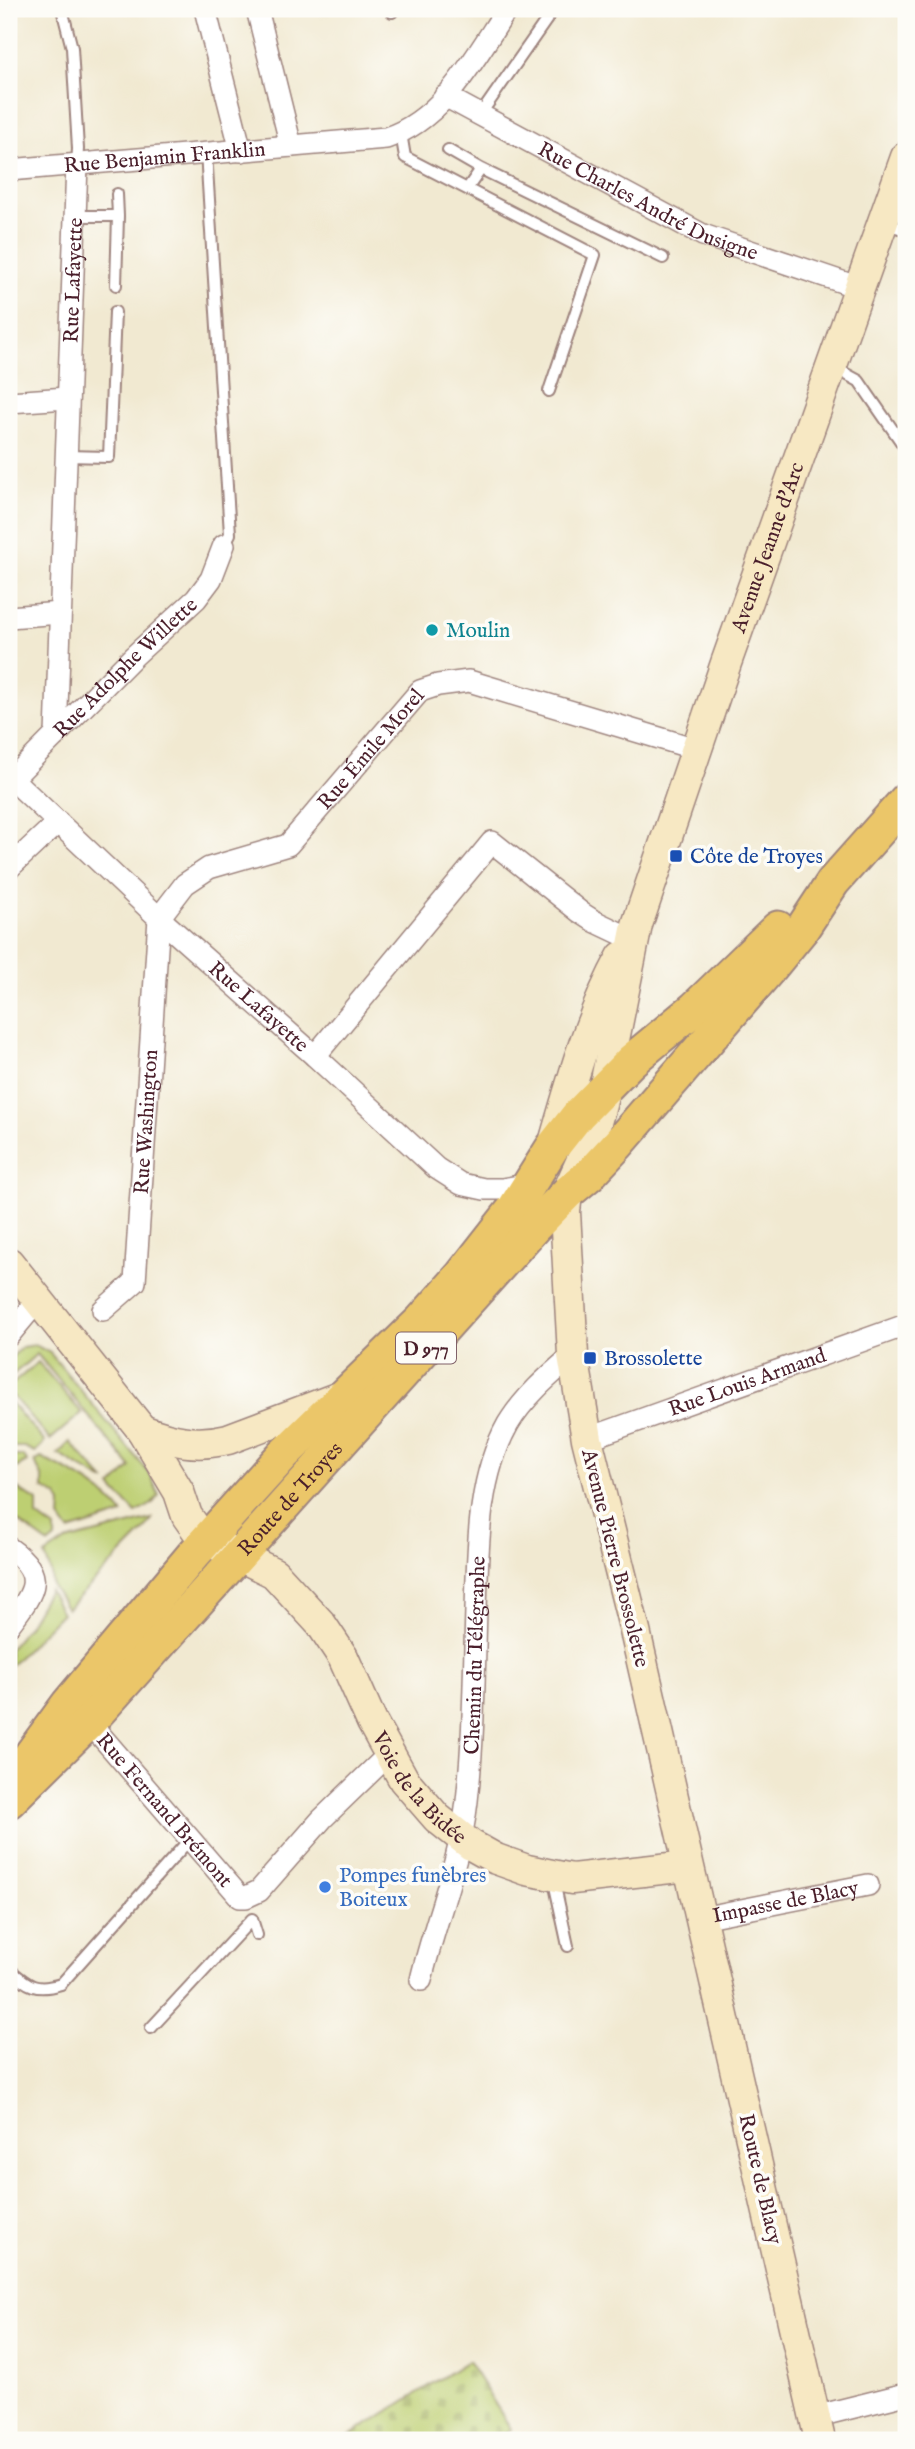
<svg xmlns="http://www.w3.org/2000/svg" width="915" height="2449" viewBox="0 0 915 2449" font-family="'IM FELL English',serif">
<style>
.grass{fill:#bdcf72;stroke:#84774e;stroke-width:2}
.cemetery{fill:url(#cemetery-stones);stroke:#84774e;stroke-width:2}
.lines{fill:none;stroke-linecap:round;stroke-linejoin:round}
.lane-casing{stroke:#9e847e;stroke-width:14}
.street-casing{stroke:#9e847e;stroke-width:24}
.secondary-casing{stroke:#9e847e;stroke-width:33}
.primary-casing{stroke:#9e847e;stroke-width:37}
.lane{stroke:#fff;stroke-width:10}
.street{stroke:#fff;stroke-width:21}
.secondary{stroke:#f7e8c3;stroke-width:30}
.primary{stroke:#ebc669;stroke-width:33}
.culture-dot{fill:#0f9aa8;stroke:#fdfcf7;stroke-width:2.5}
.transit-dot{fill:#1a4fb4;stroke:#fdfcf7;stroke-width:2.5}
.shop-dot{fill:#3f7fe0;stroke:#fdfcf7;stroke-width:2.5}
.labels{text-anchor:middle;stroke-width:7;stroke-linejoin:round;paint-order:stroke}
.shield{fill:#fdfcf7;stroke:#806168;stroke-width:2}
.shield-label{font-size:19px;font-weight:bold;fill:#4a1f2b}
.street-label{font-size:21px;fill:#4a1f2b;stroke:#fdfcf7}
.culture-label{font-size:21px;fill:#0d838f;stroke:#fdfcf7;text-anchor:start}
.transit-label{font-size:21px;fill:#164399;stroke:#fdfcf7;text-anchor:start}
.shop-label{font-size:21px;fill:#366cbe;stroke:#fdfcf7;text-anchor:start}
</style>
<defs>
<pattern id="cemetery-stones" width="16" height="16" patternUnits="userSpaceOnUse" patternTransform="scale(1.75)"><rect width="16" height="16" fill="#bdcf72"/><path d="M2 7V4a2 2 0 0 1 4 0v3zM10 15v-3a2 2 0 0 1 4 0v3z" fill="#a4b163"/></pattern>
</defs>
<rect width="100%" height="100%" fill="#fdfcf7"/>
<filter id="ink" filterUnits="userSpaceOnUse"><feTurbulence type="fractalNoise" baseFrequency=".0143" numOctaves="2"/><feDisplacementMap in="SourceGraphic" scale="14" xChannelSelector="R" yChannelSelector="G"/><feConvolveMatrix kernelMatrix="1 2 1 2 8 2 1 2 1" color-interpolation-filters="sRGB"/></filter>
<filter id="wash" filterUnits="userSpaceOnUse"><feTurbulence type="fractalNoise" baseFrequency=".00686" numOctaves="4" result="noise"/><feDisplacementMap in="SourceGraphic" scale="28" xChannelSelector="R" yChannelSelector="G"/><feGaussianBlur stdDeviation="1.57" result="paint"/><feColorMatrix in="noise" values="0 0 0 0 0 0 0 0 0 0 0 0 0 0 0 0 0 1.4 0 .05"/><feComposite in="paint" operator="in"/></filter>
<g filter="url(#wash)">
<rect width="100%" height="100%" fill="#f1e9d1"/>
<path class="grass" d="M35,1345L50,1353L150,1474L159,1495L152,1504L136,1513L111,1487L131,1467L37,1354L9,1378V1360L22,1347Z
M38,1362L82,1413L50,1440L9,1392V1387Z
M9,1401L45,1442L35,1452L24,1447H9Z
M70,1442L106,1482L58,1454Z
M9,1456H24L27,1462L14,1469C11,1494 21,1489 37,1501V1516L55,1529V1539L49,1544L9,1515Z
M41,1458C71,1471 103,1488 123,1514L69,1531L60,1518L61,1503L57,1496L43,1488V1479L35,1462Z
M152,1519L143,1532L67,1609L52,1586L51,1573L45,1555L66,1541Z
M49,1590L62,1613L9,1667V1649L28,1626Z"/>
<path class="cemetery" d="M468,2361L511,2429L495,2440H343Z"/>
</g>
<g filter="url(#ink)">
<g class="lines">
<defs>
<path id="lane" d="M62,9L72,48L78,149L77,164
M391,9L392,12L394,9
M480,115L554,9
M401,133L405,157L595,255L549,391
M448,150L481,169L467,189
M206,152L230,534L224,545
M481,169L663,258
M117,194L118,216
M75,216H118L116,285
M886,224L906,230
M835,368L859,381L906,449
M65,456L109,457L115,312
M553,1877L568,1946
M9,1969C29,1986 35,1992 61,1984L189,1840
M151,2028L252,1919L257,1935"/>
<g id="street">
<path d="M205,9L241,151"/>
<path d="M257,9L291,146"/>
<path id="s1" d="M445,96L703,235L860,288"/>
<path id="s2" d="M9,170L386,138C444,119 475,57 507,9"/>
<path d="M9,402L67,398"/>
<path d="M9,617L60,613"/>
<path id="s3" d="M56,735L77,164"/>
<path id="s4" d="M9,776L159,918L315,1056L436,1168L461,1184L484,1189H502L530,1184"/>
<path id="s5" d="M12,779L134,656L196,599L211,579L224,545"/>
<path d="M9,868L58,822"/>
<path d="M315,1056L492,842L580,912L594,921L632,939"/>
<path id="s6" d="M103,1310L135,1282L159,918L185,884L209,868L288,845L420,691L438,685L469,681L696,749"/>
<path d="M9,1335L39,1299"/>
<path id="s7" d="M587,1439L906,1325"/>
<path d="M9,1548C49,1576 33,1593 9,1625"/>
<path id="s8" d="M89,1722L240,1897H246L259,1891L322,1819L389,1754"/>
<path id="s9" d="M701,1918L868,1885"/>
<path id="s10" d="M421,1980C435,1920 460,1863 467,1801C474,1738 474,1674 476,1610C478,1549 477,1479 508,1424C524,1397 550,1375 573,1355"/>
<path d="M814,2417L906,2394"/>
</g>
<g id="secondary">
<path d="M554,1143C572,1080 590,1015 622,957"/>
<path id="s11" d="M9,1263L142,1430L179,1492L187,1516L199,1533L207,1540L274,1573L321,1624L343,1657L372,1722L404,1780L437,1818L471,1845L496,1859L527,1870L572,1879L688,1866"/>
<path d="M142,1430C172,1441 196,1447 228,1439L342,1396"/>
<path id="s12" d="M820,2440L635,1631L587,1439L573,1355L565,1212L567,1193L591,1140L601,1105L637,925L726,663L906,157"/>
</g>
<g id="primary">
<path d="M24,1764L68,1704L193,1555L284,1454L421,1321L462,1275L513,1210L552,1148L578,1115L631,1061L695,1008L778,928"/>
<path id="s13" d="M9,1801L89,1722L535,1226L567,1193L590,1174L618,1144L771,967L802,929L833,882L906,800"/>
</g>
</defs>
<use href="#lane" class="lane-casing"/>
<use href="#street" class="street-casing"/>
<use href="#secondary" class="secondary-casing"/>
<use href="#primary" class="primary-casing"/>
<use href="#lane" class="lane"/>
<use href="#street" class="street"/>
<use href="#secondary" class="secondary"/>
<use href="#primary" class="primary"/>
</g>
</g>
<circle class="culture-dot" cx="432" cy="630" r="7"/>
<g class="transit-dot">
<rect x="669" y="849" width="14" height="14" rx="3.5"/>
<rect x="583" y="1351" width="14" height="14" rx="3.5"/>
</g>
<circle class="shop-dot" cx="325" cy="1887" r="7"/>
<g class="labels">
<rect class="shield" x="396" y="1332.5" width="60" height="31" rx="5"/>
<g class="shield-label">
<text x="426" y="1355">D 977</text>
</g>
<g class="street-label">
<text dy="7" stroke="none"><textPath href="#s2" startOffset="156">Rue Benjamin Franklin</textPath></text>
<text dy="7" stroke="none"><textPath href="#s1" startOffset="229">Rue Charles André Dusigne</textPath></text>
<text dy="7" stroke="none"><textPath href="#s3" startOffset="455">Rue Lafayette</textPath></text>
<text dy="7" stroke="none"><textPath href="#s12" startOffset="1953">Avenue Jeanne d'Arc</textPath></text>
<text dy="7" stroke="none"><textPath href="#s5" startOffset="159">Rue Adolphe Willette</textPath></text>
<text dy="7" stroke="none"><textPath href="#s6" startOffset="688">Rue Émile Morel</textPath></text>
<text dy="7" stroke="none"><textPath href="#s4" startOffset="340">Rue Lafayette</textPath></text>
<text dy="7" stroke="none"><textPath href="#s6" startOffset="203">Rue Washington</textPath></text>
<text dy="7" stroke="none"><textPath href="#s7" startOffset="170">Rue Louis Armand</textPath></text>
<text dy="7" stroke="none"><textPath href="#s13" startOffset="413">Route de Troyes</textPath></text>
<text transform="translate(616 1558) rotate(76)" y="7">Avenue Pierre Brossolette</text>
<text dy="7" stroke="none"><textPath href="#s10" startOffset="331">Chemin du Télégraphe</textPath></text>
<text dy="7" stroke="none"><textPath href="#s11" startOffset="679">Voie de la Bidée</textPath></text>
<text dy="7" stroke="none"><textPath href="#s8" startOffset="116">Rue Fernand Brémont</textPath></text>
<text dy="7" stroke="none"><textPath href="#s9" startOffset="86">Impasse de Blacy</textPath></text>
<text transform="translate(761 2179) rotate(77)" y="7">Route de Blacy</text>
</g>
<g class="culture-label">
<text x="446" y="637">Moulin</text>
</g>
<g class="transit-label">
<text x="690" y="863">Côte de Troyes</text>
<text x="604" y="1365">Brossolette</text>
</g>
<g class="shop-label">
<text x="339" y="1882">Pompes funèbres<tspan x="339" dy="24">Boiteux</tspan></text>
</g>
</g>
<rect width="915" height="2449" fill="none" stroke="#fdfcf7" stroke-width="35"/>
</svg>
